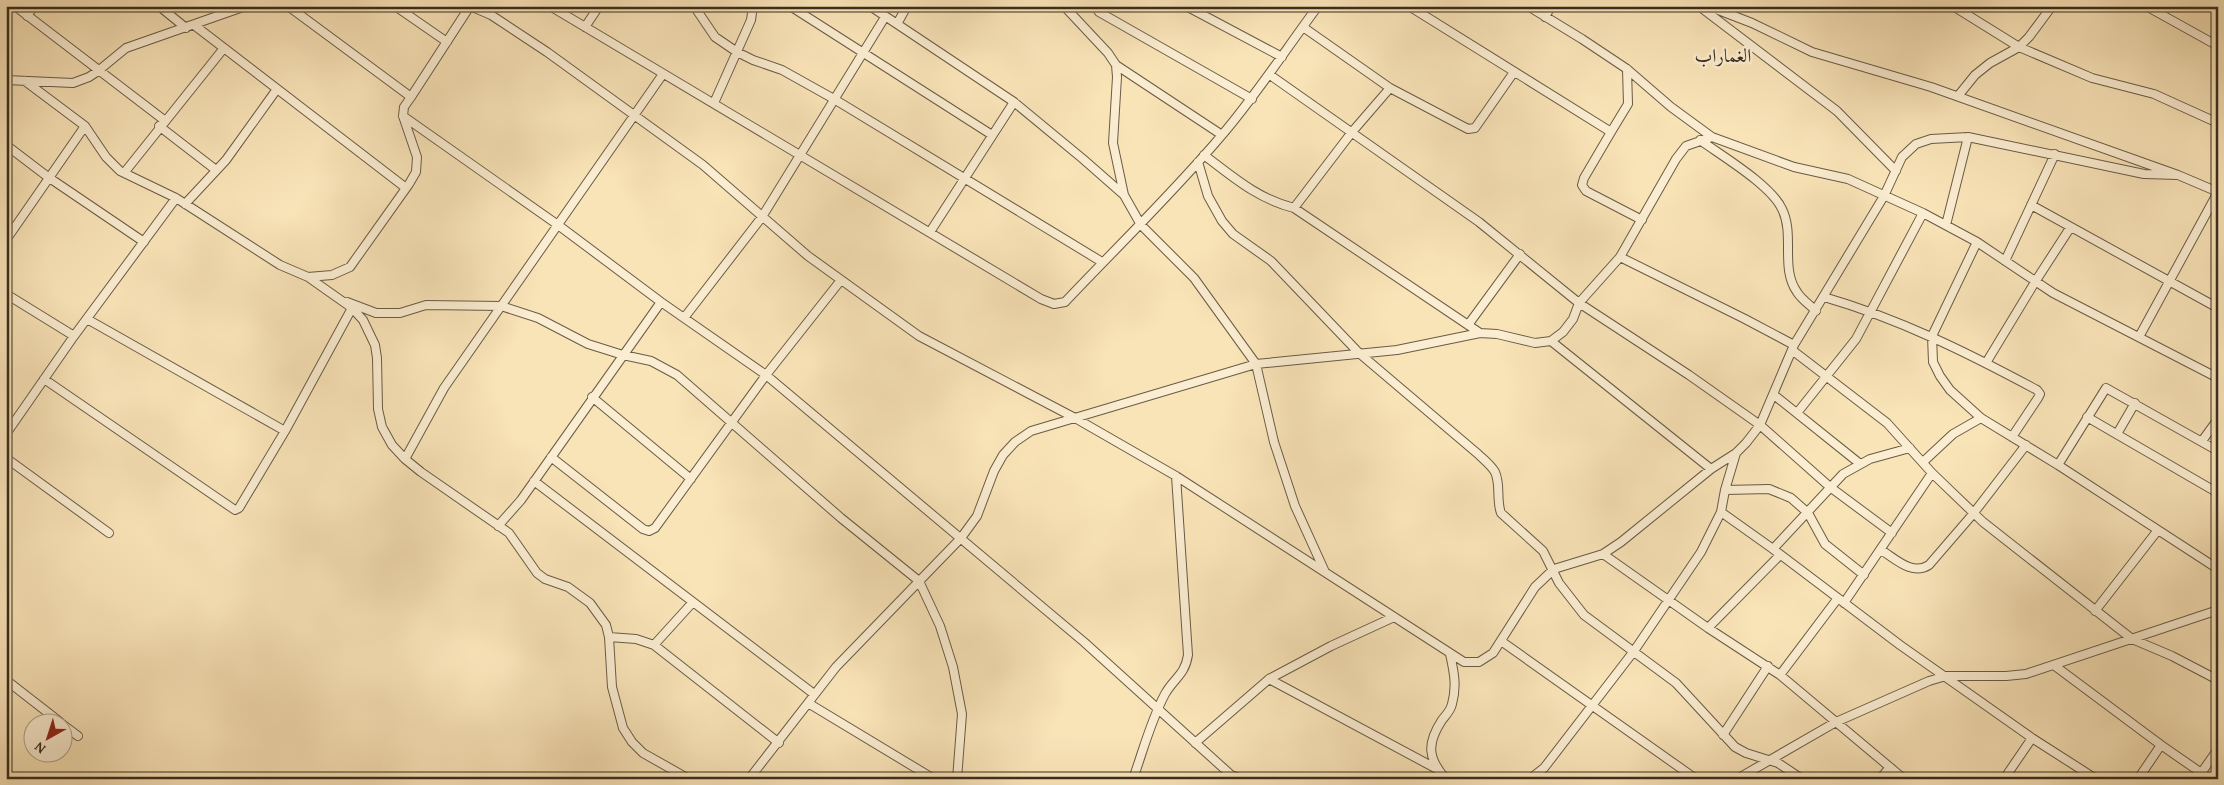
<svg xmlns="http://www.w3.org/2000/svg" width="2224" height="785" viewBox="0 0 2224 785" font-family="'Gentium Book Plus',Amiri,serif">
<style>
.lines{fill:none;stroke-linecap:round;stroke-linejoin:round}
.minor-casing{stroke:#695b45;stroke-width:10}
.minor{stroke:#fbedd1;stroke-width:8}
.labels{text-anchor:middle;stroke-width:5;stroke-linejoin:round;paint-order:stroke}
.quarter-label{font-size:19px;fill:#392d1f;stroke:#fbedd1}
</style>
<rect width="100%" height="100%" fill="#f9e4b8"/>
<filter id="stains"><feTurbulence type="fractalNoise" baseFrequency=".004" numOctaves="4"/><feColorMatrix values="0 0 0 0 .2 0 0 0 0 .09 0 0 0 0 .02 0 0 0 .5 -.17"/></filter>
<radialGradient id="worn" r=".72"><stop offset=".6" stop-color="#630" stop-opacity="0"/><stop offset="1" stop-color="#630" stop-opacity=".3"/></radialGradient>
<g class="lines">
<defs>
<path id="minor" d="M15,6L164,120
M159,6L186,28
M288,6L411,97L404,107L403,116L417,157L416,172L409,184L350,267L332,275L308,277
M395,6L447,42
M470,6L491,15L547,52L703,165L808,256L919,336L1075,418L1176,476L1464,662H1479L1493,653L1535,587L1554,569L1603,554L1621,542L1711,469L1736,453L1746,443L1760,425L1794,345L1884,196L1902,157L1916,144L1931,139L1968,137L2144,174L2178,175
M550,6L1041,299L1054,304L1065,302C1118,246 1173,193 1222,135C1257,94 1286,49 1318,6
M694,6L715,37L737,52L753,60L782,70L834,99L1102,262
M790,6L992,135
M870,6L1014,102L1083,159L1124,195L1141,225L1194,278L1256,364L1274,442L1295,506L1325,572
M1064,6L1108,53L1116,65L1117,77L1113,143L1124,195
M1095,6L1099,12L1252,99
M1186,6L1282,57
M1409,6L1611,132L1628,104L1627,69
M1528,6L1582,39L1627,69L1671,107L1712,137L1794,167L1848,179L1923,213L1977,242L2053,293L2218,378
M1699,6L1837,111L1896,171
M1708,6L1752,23L1812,52L1931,87L2178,175L2218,192
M1953,6L2019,47L2092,78L2154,94L2218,123
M2146,6L2218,46
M27,16L34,6
M1545,17L1551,6
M897,24L907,6
M194,25L406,188
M585,27L599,6
M1303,27L1390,88L1468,129L1475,128L1514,72
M1116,65L1222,135
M1270,75L1479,222L1579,303L1689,375L1760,425L1830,487L1892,533
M6,80L73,83L89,77L98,71L126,48L246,6
M25,81L85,126L106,157L120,171L176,198L280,265L308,277L352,308L363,320L375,345L377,358L378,409L382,427L392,445L405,459L421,472L509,533L537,573L545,579L568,587L590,603L606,625L609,637L612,687L623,728L632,742L643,753L689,779
M1958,96L1975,75L1990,63L2019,47L2029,37L2052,6
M411,97L470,6
M714,103L751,20L753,6
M403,116L558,225L661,302L766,375L1084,642L1231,775L1229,779
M159,126L216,170
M1611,132L1584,178L1582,185L1586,191L1642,220
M1700,140C1722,156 1771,185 1782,209C1795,235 1780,268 1797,292C1801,299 1810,305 1816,311
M6,145L48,177L144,242
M1204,155C1233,177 1258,199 1294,208L1480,333
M1198,162L1208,196L1222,221L1233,234L1271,261L1359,353L1478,454C1483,459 1491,465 1495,472C1501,485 1496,500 1501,513L1543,551L1559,583L1584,615L1676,683L1735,747L1746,753L1778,763L1802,779
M124,173L224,48
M185,204L226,160L277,89
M2031,205L2218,308
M1294,208L1352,132L1390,88
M1946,225L1968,137
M930,232L1014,102
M6,240L85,126
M1977,242L1932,336L1933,362L1940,376L1950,390L1981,418L2058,465L2218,569
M1620,257L1745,319L1794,345
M2005,261L2055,154
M6,294L74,336
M1824,297C1900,319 1968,353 2037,390L2040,394L2038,398L2012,437
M347,302L376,313H400L426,305L501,306L538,318L588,344L623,355L651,361L677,375L841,518L919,581L940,626L953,667L962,714L957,779
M684,318L762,217L885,17
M87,319L285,431
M1468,325L1520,254
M2139,337L2218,192
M1551,341L1711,469
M1792,350L1887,423L1932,473L1983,522L2132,639L2172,656L2218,680
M1986,363L2035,282L2070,228
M44,379L235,510L239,508L285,431L352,308
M1774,395L1859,463
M592,397L691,479
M1797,413L1856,339L1923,213
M2087,417L2218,493
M6,434L74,336L176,198
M2117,434L2135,403
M2202,441L2218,419
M551,457L643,529L649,531L655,528L766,375L841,280
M6,458L109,533
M405,459L444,388L663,74
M1923,462L1953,434L1981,418
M2058,465L2106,388L2218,451
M534,481L814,694
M1725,490L1769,489L1791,498L1808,513L1825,544L1864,575
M1721,512L1773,549L1900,645L2032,738L2096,779
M498,526L521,500L661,302
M1773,549L1843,474L1870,459L1910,448
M1881,550C1896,559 1912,576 1929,565L1973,514L2026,445
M1603,554L1708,628L1780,675L1904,779
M1844,603L1932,473
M2095,611L2158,530
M1708,628L1780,555
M609,637L636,639L654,645L779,743
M1501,641L1696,779
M654,645L693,602
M2055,666L2161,745L2210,779
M1780,675L1838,598
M1269,679L1437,769
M6,680L60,722
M808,703L934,779
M62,724L78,736
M1723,735L1768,666
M1195,743L1269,679L1331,646L1394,617
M1231,775L1241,779
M749,779L836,667L961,538L977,516L994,471L1003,455L1015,442L1031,431L1256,364L1397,350L1480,333L1497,334L1535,343L1551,341L1563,332L1573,319L1579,303L1620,257L1676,159L1686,146L1712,137
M1133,779C1143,751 1151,720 1165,694C1174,678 1185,675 1188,655L1176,476
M1446,779C1427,758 1427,743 1442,720C1446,715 1451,710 1452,704C1457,686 1454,672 1450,654
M1530,779L1544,768L1634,651L1701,552L1721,512L1725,490L1736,453
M1737,779L1836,722L1929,681L1946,676H2006L2026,674L2218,610
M1880,779L1890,767
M2004,779L2032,738
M2138,779L2161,745
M2197,779L2218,749"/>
</defs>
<use href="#minor" class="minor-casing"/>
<use href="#minor" class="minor"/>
</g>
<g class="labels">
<g class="quarter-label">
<text x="1723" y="62">الغماراب</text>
</g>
</g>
<rect width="2224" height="785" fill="none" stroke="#f9e4b8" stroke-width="25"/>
<rect x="8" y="8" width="2209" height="770" fill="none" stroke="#392d1f" stroke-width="2.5"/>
<rect x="12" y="12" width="2199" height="760" fill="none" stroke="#392d1f"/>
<g transform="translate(48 738) rotate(219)"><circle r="24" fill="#fbedd1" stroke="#ada08a"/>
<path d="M0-4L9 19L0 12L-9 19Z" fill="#8f2418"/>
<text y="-8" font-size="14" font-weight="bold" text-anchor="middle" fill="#392d1f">N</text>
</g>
<rect width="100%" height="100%" filter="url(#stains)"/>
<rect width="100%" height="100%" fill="url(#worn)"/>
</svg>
